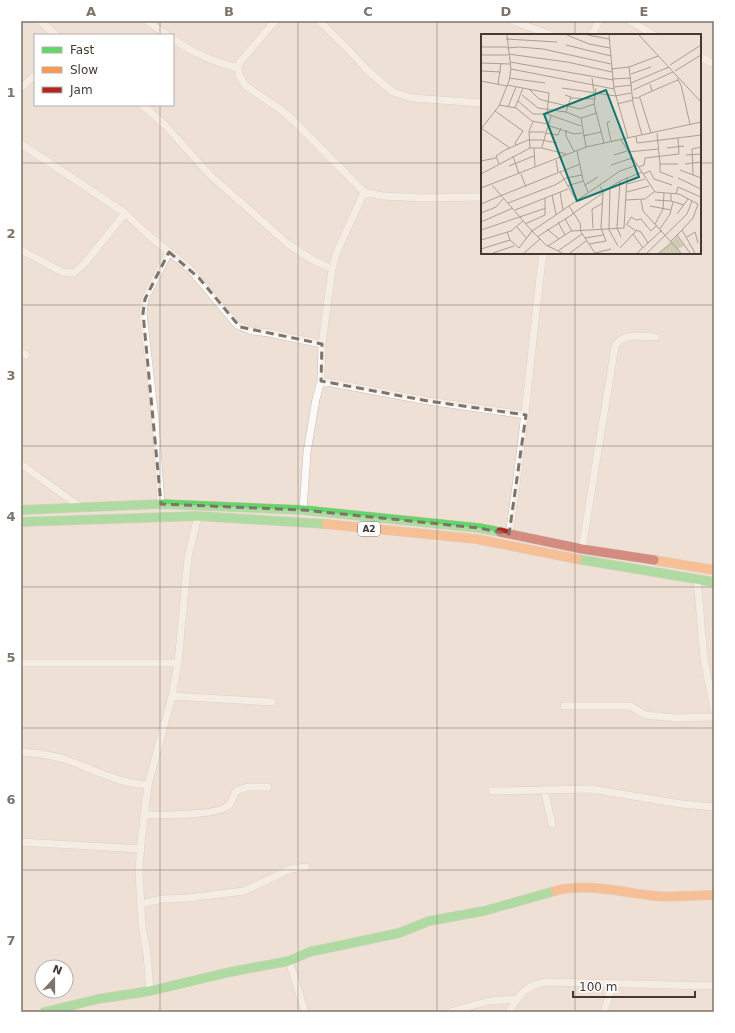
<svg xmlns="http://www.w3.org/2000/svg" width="735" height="1033" viewBox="0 0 735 1033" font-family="'DejaVu Sans',sans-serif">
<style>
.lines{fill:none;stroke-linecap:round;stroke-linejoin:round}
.street-casing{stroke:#c9beb5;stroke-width:8}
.fast-casing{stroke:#c9beb5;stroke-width:10}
.slow-casing{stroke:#c9beb5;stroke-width:10}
.jam-casing{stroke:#c9beb5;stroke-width:10}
.street{stroke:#fcfaf9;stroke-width:7}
.fast{stroke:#63d668;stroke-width:9}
.slow{stroke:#ff974d;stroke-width:9}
.jam{stroke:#b3261e;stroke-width:9}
.marked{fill:none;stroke:#7f746a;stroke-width:3;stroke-dasharray:8 5;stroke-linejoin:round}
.grid{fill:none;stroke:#7f746a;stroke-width:1;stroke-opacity:0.55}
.labels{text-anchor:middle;stroke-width:4;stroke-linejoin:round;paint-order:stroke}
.shield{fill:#fff;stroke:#7b756f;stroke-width:1}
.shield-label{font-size:9px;font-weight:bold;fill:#433a31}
.inset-road{fill:none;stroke:#aa9e93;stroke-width:1}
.view{fill:#0f766e;fill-opacity:0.15;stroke:#0f766e;stroke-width:2}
.inset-edge{fill:none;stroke:#433a31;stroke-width:2}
.neatline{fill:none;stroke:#7f746a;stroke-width:1.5}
.grid-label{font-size:13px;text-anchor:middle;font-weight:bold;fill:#7f746a}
</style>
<rect width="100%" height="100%" fill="#eee0d4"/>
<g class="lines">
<defs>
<path id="street" d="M40,21L56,35
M147,21L167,35
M275,21L240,62L238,68L239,75L246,86L280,109L294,121L364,192L382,196L422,198L482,197
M319,21L347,48L367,70L393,92L412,98L482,103
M513,21L551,35
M630,21L654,35
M592,35L599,21
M173,39C195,54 212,61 238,68
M700,57L714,64
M21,88L35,75
M142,105L164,124L210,175L288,244L311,259L332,269
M21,144L125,213L146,233L190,269L237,325L252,331L269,333L322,344
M21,250L62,272L74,273L85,263L125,213
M21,352L26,355
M321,381L428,401L526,415
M21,464L80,507
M161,504L155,419L143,313L145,299L169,252
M303,510L307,452L316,399L321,381L322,344L332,269L336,254L364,192
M509,534C524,441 531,347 543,253
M582,549L615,346C624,332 640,337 655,337
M697,579L704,659L714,709
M21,663H178
M172,696L272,702
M564,706H630L645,715L676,718L714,717
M21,752C35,753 50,755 64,759C94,769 115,783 148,785
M544,789L552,824
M492,791L591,789L681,804L714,807
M145,815C161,815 219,816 229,805C232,802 234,795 236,791L248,787H268
M21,842L141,849
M141,904L162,899L188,898L244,891L291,869L306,867
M289,961L305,1012
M150,991L147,954L142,925L139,872L141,842L148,785L172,696L178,663L188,557L198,516
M450,1012L489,1001L517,999
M509,1012C520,994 523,987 545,982L714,986
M604,1012L613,984"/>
<path id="fast" d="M21,510L161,504L303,510L479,528L500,532
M21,522L198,516L326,524
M577,559L714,582
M44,1012L98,999L150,991L230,972L289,961L309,952L399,933L429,921L484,911L555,891"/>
<path id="slow" d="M326,524L476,539L577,559
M654,560L714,570
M555,891C587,882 624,893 656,896C675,898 695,895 714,895"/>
<path id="jam" d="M500,532L582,549L654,560"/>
</defs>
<use href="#street" class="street-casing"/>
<use href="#fast" class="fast-casing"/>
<use href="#slow" class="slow-casing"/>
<use href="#jam" class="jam-casing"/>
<use href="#street" class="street"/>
<use href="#fast" class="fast"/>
<use href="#slow" class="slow"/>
<use href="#jam" class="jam"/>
</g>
<path d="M0 0H735V1033H0ZM169,252L199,278L240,327L322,344L321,381L428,401L526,415L509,534L479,528L303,510L161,504L143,313L145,299Z" fill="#eee0d4" fill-opacity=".55" fill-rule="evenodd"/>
<path class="marked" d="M169,252L199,278L240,327L322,344L321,381L428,401L526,415L509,534L479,528L303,510L161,504L143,313L145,299Z"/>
<path class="grid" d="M160,21V35M298,21V1012M437,21V1012M575,21V35M160,105V1012M21,163H482M700,163H714M575,253V1012M21,305H714M21,446H714M21,587H714M21,728H714M21,870H714"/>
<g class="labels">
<rect class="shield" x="358" y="522" width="22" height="14" rx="3"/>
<g class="shield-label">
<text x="369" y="532">A2</text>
</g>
</g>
<g transform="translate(481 34)">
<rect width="220" height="220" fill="#eee0d4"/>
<path d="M196,202L203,212L197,215L200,219H179Z" fill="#d0cbb2"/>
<path class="inset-road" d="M86,1L108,10L129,14M107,1L128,5M128,1L133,55L147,104M158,1L220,68M25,5L76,8M85,11L130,22M0,13H26M26,14L38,13L62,15L130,30M27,20L86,28L131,38M0,21H27M29,28L132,46M0,29L29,30M189,31L220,11M148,33L152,69L161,101M30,35L133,55M130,35L148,33L177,22M0,37L20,38M194,37L220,21M150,40L170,33M28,44L64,49M111,44L113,58M196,44L200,51L209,90M131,45L150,44M0,47L26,52M150,49L188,33M17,50L20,29M169,50L171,57L197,46M26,51L68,59L66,80M133,53L151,51M81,54L135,62M115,54L113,70L123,109M48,55L58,65L65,67M152,56L192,38M41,61L57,74L85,78L100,84L116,79M84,61L90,63L85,78M134,62L150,59M158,63L171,57M89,64L114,65M151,64H159L170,99M37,67L52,80H66L100,92M65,67L99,75L113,70M136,70L152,66M18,71L35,74L51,87L66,90M27,73L35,53M34,74L42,54M14,77L42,97L34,109L35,111M100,84L105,113M129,87L126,89L130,107M66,91L93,100L101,99M0,94L29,114M0,95L18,72L28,47L30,35L26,1M85,96V102L93,117M48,98H64M64,99L77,101L80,94M176,99L179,130H197M102,102L120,98M155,103L156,109L220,101M61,106L76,109M140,106L174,158L198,160L217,170L212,184L201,196M61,113L70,82M49,114L48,97L52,88M53,114L54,132M186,114L203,112M96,117L102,146L107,158M147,118L177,115M133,121L146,117M205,121L220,120M32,122L38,140M75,126L77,138M0,127L15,124M18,130L15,122L24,116L47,106H61M179,130V138L192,143M204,130L220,128M130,131L151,124M28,132L53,122M158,133L163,131L164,124L198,120L197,104M199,136L220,144M79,138L95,166M0,140L49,114H61L85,120M40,140L45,153M162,140L169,137L173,145L191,151M212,141L211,115L220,113M197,144L220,155M146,150L164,145M11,151L51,197L65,211L81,219M104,151L117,143M86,152L102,147M0,154L105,113L220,88M79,158L82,176M122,158L139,147M146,158L168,152M190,160V167L203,171M195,160L197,153L220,163M71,161L75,180M19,162L99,130M145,166L164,165L173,158M160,166L162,177L200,219M174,166L190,167M27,169L74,151L85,144L101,141M0,170L19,162M88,172L99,189L100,198L114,219M169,172L190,176M34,176L87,155M0,179L15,173L22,165M91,180L122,159M196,180L207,165M84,185L91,197M0,188L32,174M77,188L84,201M44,190L64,181V164M146,190L150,183L155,186L160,185L170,197L176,191M174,190L182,175L183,159M36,193L46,205M112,194L111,175L122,169M127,194L137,212M128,194L129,154M66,195L78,205M179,195L189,180L192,168M0,196L65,174M155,196L160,198L167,209M26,198L29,206L38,214L51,197L63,189L139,137L156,131M152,200L162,214M196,201L209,219M56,203L92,180M140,203L136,194L139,147L161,138M206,203L214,198L217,209M104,204L122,201M0,206L30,197L42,187M190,207L201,196L214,219M108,210L125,207L120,194L122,158L119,152M67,212L90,197L143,194L146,143M139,214L155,197L145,190M0,215L29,206M77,217L101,200M12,219L33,212M43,219L59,205M89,219L105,207M114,219L130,215M156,219L181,196M166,219L206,180L211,167M178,219L191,208"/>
<path class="view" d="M125,56L158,143L96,167L63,80Z"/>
<rect width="220" height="220" class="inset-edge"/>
</g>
<rect width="735" height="1033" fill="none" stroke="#ffffff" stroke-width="44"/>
<rect x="34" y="34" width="140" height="72" fill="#ffffff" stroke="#b4b0ad"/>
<rect x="42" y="47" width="20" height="6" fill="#63d668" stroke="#b4b0ad"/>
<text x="70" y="54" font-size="12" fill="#433a31">Fast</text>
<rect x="42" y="67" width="20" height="6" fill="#ff974d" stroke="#b4b0ad"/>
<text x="70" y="74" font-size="12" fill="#433a31">Slow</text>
<rect x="42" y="87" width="20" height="6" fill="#b3261e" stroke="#b4b0ad"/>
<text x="70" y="94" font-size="12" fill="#433a31">Jam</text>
<g transform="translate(54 979) rotate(21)"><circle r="19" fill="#ffffff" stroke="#b4b0ad"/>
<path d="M0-3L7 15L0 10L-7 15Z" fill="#7f746a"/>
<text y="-6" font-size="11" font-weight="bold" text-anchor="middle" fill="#433a31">N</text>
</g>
<path d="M573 991v6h122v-6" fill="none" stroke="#433a31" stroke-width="2"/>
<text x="579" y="991" font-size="12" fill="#433a31" stroke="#ffffff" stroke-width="3" paint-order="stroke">100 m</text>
<rect x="22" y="22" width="691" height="989" class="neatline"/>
<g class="grid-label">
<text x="91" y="16">A</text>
<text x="229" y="16">B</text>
<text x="368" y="16">C</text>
<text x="506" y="16">D</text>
<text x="644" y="16">E</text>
<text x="11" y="97">1</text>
<text x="11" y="238">2</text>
<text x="11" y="380">3</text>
<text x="11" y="521">4</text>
<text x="11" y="662">5</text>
<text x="11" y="804">6</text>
<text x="11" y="945">7</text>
</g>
</svg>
